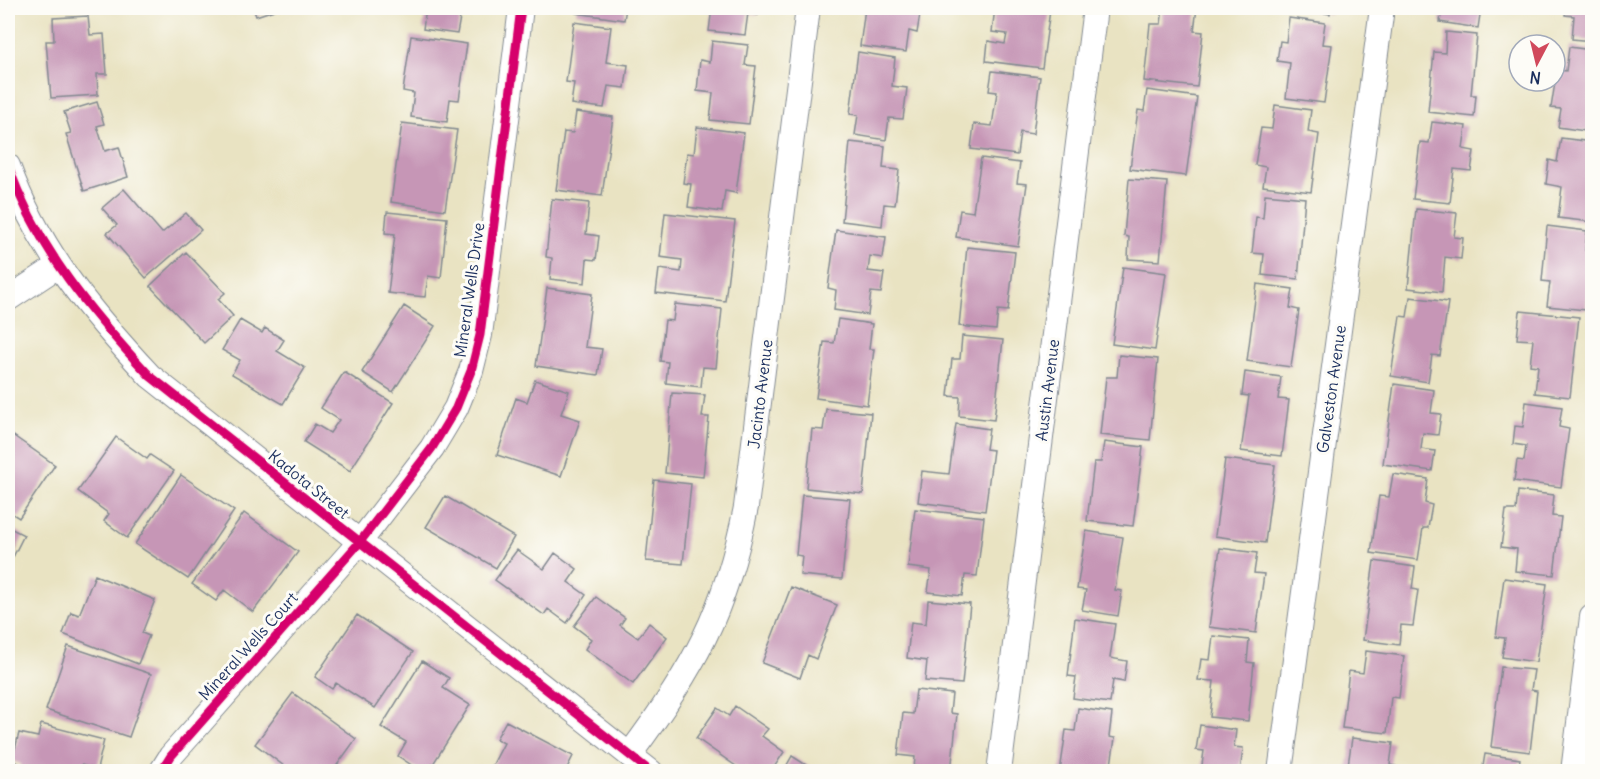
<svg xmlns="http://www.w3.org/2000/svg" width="1600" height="779" viewBox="0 0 1600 779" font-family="Delius,sans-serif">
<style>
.building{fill:#c696b6}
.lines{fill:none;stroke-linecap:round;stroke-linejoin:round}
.minor-casing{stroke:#828990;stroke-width:26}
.minor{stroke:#fff;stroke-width:24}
.cycleway-casing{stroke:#fdfcf7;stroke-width:13}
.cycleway{stroke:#d6006c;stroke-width:9}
.labels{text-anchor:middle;stroke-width:6;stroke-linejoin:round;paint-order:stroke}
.street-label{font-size:16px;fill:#1b2f5e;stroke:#fdfcf7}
</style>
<rect width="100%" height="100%" fill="#fdfcf7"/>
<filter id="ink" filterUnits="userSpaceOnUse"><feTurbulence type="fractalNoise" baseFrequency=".0167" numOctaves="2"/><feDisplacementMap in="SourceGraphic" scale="12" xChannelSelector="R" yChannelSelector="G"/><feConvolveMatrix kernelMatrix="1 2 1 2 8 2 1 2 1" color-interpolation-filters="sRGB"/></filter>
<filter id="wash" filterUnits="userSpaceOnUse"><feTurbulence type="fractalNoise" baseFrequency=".008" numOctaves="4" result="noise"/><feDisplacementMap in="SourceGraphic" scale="24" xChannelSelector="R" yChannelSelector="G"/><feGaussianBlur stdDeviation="1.35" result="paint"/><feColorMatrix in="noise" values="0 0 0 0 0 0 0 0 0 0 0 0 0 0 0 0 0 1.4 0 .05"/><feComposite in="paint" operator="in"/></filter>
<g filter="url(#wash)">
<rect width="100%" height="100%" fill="#e9e3c2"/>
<g id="blocks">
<path class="building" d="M253,8H280L256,16Z
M426,8H472V14L461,12L457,34L423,29Z
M577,8H626L624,20L576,13Z
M712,8H759L758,15L748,13L745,35L709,31Z
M865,8H921L917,33L909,31L906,52L860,46Z
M995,8H1040L1050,10L1042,68L986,61L988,41L1005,44L1007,34L992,32Z
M1163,8H1197L1194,31L1203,32L1197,87L1144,81L1150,24H1161Z
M1293,8H1331L1330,14Z
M1442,8H1481L1478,28L1440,22Z
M1566,8H1592V41L1572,39L1574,16L1565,15Z
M88,16L90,35L104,34L107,74H97L98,95L51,98L46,41H54L53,18Z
M1289,18L1325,23L1322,44L1332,45L1324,103L1286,98L1290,63L1277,61L1280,41L1286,42Z
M574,22L611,27L606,62L628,65L625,88L608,86L604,108L571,104L574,83L566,82Z
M1446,32L1477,35L1471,95H1476L1474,117L1428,112L1434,52L1445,53Z
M411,36L467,44L459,100L450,99L447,122L411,117L414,93L403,91Z
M712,41L748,45L745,65L756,66L749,124L710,120L713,93L697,91L700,60L710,62Z
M1569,47L1592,50V132L1558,127L1561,109L1551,108L1557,70L1566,71Z
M858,52L895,58L892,86L907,88L903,119L889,118L886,140L855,135L858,115L850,114Z
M992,71L1040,77L1033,134L1020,132L1017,155L971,149L974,124L992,126L997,92L989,91Z
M1147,90L1197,97L1186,176L1130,169L1138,110L1144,111Z
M97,102L104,124L97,126L105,151L119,147L128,177L84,191L66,134L71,133L64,112Z
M1275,105L1311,110L1308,132L1319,134L1311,192L1263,186L1266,167L1255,165L1261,128L1272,129Z
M576,112L613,117L602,196L556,190L564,132L573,133Z
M1432,122L1466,126L1463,149L1474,151L1471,171L1454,169L1450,203L1413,199L1420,142L1429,143Z
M402,123L457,130L445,210L391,202Z
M697,127L744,133L736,193L725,191L722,212L688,207L691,184L683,183L687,153L694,154Z
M1561,138L1592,142V222L1558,218L1562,187L1546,184L1549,160L1557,162Z
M850,142L885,146L883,168L899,170L895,205L884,204L882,226L842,221Z
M981,158L1020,163L1017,183L1027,184L1018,246L956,237L960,210L973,212Z
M1129,179L1167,182L1160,261L1128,259L1129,237L1124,236Z
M124,189L162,233L186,213L201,230L146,278L107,233L117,225L102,208Z
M1265,194L1305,198L1298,279L1262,275L1264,254L1252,253L1256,217L1263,218Z
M552,199L589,203L586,234L599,236L596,260L587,259L585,283L550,279L552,258L546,257Z
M1416,209L1457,213L1454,237L1463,238L1461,259L1445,257L1442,292L1408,288Z
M387,212L447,218L441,278L428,276L425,297L388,293L395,234L385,233Z
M665,213L735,221L725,301L656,293L659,269L681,272L682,260L660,257Z
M1547,226L1587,231L1585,250L1592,251L1586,310L1547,306L1550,282L1542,281Z
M836,230L886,237L883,258L870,256L868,271L884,273L881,293L871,292L868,315L834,310L836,290L828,288Z
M967,247L1015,252L1008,311L998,310L996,330L959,326Z
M186,252L225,293L218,299L233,316L204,343L150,286Z
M1123,267L1166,273L1155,350L1112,344Z
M1257,284L1293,289L1290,308L1299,310L1291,367L1247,361Z
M547,288L592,294L585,347L602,349L598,375L536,366Z
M1410,297L1448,302L1440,356L1432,355L1428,382L1391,376L1400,316L1407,317Z
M675,304L722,309L716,368L703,367L701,387L666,383L668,362L660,361L665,320L673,321Z
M404,306L435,326L393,392L362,372Z
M1520,311L1579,317L1570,397L1535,393L1538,366L1530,365L1533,340L1517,339Z
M838,319L872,324L869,349H874L867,405L816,398L824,342L834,343Z
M240,320L262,333L265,328L284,340L277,351L305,368L283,404L232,374L240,360L222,350Z
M962,336L1003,340L994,420L959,416L960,397L948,396L952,359H960Z
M1119,355L1158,359L1150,440L1100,435L1106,377H1117Z
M344,372L393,403L350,471L304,442L315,424L330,433L339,420L321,408Z
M1245,372L1281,377L1278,399L1289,400L1282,456L1241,451L1249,396L1242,395Z
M535,380L569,391L561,414L580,420L561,476L497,455L516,398L527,402Z
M1394,384L1434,390L1431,413L1441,414L1438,435L1423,433L1421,449L1435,451L1432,471L1383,464Z
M672,393L705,395L702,417H709L703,477L665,473Z
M1526,402L1562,407L1559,427L1569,429L1561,487L1514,481L1517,460L1524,461L1526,446L1513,444L1515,426L1523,427Z
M826,409L871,413L863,494L806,488L812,429L823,430Z
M956,424L989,429L986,449L993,450L985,511L918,502L922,471L949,474Z
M8,432L55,465L19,518L8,511Z
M116,437L147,459L150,455L174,471L127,538L104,521L109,514L78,491Z
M1104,442L1143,447L1133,526L1087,521L1094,462H1101Z
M1225,459L1275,465L1265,543L1215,536Z
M1393,474L1428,479L1425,503L1432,505L1428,528H1423L1418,560L1371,553L1379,496L1389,497Z
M181,475L234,511L188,579L135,544Z
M654,480L691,484L683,564L646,561Z
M1518,491L1554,495L1552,516L1561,517L1554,575L1515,571L1517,549L1501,547L1506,510H1516Z
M802,495L850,499L842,579L800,575L802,556L796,555Z
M445,496L514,537L496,568L426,527Z
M915,509L984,517L977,576L965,575L962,596L928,592L931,570L908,567Z
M244,513L298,552L253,612L224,590L216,601L192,584Z
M8,527L24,535L10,563L8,562Z
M1086,531L1123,537L1115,590L1122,591L1118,616L1082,610L1086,590L1077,589Z
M1220,548L1257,553L1254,573L1264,574L1256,633L1209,627Z
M517,550L544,569L555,553L577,569L568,582L586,595L567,623L548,609L544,615L495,580Z
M1374,561L1415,567L1412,589L1418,590L1413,626L1401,625L1399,645L1363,640Z
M95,575L155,600L142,633L149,636L138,664L63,634L71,612L79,615Z
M1504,578L1547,584L1536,662L1502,657L1505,638L1496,637Z
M791,587L837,605L816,659L808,655L800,678L762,663Z
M596,597L625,618L620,625L638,638L649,623L667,637L633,684L585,649L591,639L574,626Z
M928,600L970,604L962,684L925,681L927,661L907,658L911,622L926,624Z
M357,615L413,652L375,708L336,683L332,689L315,677Z
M1075,618L1115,624L1110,658L1127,661L1124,682L1113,680L1110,703L1073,698L1076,677L1068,676Z
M1213,636L1249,640L1247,662L1254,663L1248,721L1210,717L1214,681L1198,680L1201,659L1210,660Z
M68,646L151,674L129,737L46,710Z
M1366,651L1404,656L1399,698L1391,697L1387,733L1342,728L1349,671L1363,673Z
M422,661L449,678L443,688L470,705L428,772H422L398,756L406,742L381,727Z
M1501,667L1534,670L1531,690L1537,691L1530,752L1491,747Z
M916,690L952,694L950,713L957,714L951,772L914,769L915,757L898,755L903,713L913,714Z
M293,693L356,739L332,772H292L255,744Z
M735,706L768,729L762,736L784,752L771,772H752L746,767L743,771L696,738L717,708L729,716Z
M1078,708L1112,713L1109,737L1115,738L1110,772H1060L1066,730L1075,731Z
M506,721L573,756L565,772H489L504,743L496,739Z
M41,724L104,740L97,769L81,765L80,772H19L21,764L12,761L19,733L38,737Z
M1200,725L1236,730L1234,747L1243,748L1240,772H1201L1204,751L1196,750Z
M1352,738L1393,743L1390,765L1399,767L1398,772H1347Z
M1485,754L1520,759L1518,772H1482Z
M792,756L817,772H783Z
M233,765L250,771V772H231Z"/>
</g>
</g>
<g filter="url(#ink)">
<use href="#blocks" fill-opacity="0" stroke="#828990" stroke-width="1.5"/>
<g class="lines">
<defs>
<path id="minor" d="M8,166C38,249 90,312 150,376L651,772
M8,299L58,266
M630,754C693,670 726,611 746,507L808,8
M161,772L171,756L359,543L432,448L456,408L471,371L480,335L521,8
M999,772L1095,8
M1280,772L1382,8
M1573,772L1592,617"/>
</defs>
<use href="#minor" class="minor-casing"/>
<use href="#minor" class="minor"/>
<defs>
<path id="cycleway" d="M8,166C38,249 90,312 150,376L651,772
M161,772L171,756L359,543L432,448L456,408L471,371L480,335L521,8"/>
</defs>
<use href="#cycleway" class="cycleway-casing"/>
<use href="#cycleway" class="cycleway"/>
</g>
</g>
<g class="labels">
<g class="street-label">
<text transform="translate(469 290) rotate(-82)" y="6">Mineral Wells Drive</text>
<text transform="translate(1331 389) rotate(-82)" y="6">Galveston Avenue</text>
<text transform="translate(1047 390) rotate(-83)" y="6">Austin Avenue</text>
<text transform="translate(760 394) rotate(-83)" y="6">Jacinto Avenue</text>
<text transform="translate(309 484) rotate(39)" y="6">Kadota Street</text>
<text transform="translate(248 646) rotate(-48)" y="6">Mineral Wells Court</text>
</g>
</g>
<rect width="1600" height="779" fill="none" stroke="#fdfcf7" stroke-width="30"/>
<g transform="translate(1537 63) rotate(187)"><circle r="28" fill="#fdfcf7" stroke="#a3aaba" stroke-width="1.5"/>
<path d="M0-4.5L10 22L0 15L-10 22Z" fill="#d1495b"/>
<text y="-9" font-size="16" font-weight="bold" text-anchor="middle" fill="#1b2f5e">N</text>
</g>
</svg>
